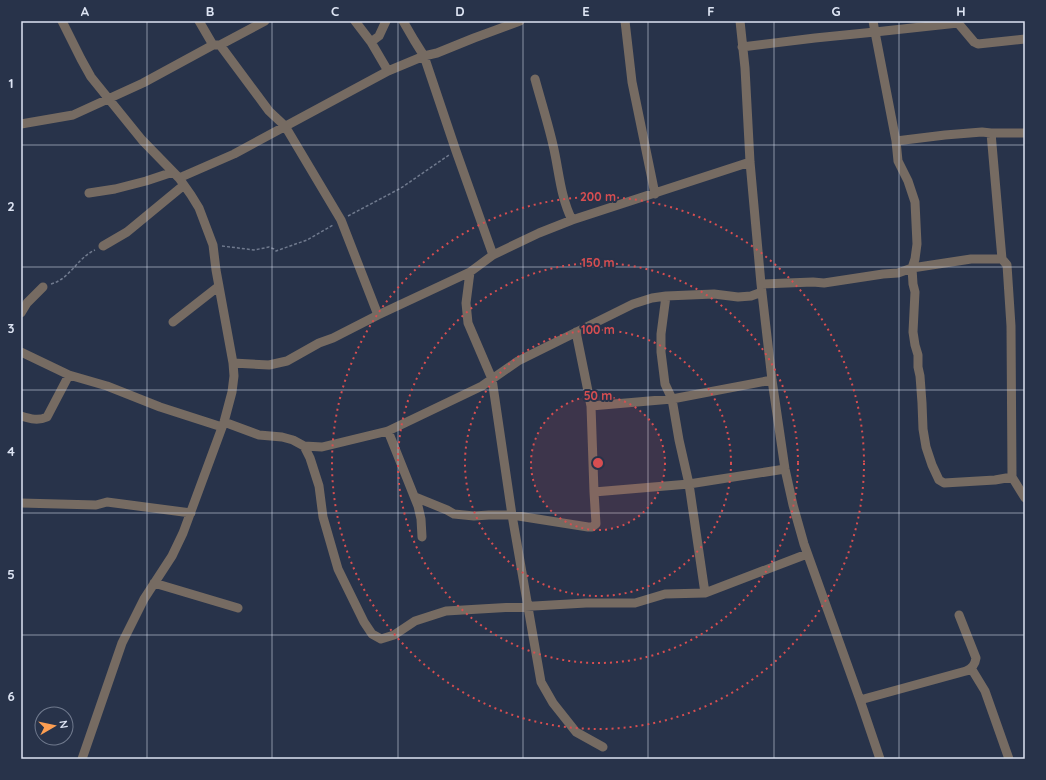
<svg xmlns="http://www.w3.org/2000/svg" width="1046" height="780" viewBox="0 0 1046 780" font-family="Quicksand,sans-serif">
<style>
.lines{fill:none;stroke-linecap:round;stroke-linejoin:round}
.path{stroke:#707a8e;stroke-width:1.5;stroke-dasharray:3 2;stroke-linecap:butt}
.minor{stroke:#766b62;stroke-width:9}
.grid{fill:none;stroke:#dde4f3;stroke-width:1;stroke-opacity:0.55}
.ring{fill:none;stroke:#d74e51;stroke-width:2;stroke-dasharray:2 4}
.centre{fill:#d74e51;stroke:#28334a;stroke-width:2}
.ring-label{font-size:12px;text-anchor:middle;font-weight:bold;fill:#d74e51;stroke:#28334a;stroke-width:4;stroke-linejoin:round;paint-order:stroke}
.neatline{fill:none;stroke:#dde4f3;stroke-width:1.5}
.grid-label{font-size:13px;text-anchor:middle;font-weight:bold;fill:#dde4f3}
</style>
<rect width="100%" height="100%" fill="#28334a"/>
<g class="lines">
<path class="path" d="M348,216L401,188L449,155
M222,246L254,250L269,247L274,249L276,251L307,240L333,225
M51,284C70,279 77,258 95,250"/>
<path class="minor" d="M62,21L81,59L91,77L142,140L179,178L191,195L199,208L213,245L216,270L233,363L234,376L232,392L224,422L183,533L172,556L144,599L122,643L82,759
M199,21L213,45
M355,21L371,42L388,71
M403,21L414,40L424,56L456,151L493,255
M625,21L632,82L655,194
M740,21L745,68L750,162L761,284L772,380L785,469L793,505L804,544L860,700L880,759
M873,21L875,32L958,23L974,42L978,44L1025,39
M371,42L379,36L386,21
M220,45L269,111L285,126L341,220L378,315
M742,47L815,38L875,32L896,141L945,135L982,132L991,133H1025
M535,79C541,101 548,123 553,145C559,170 560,196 572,220
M21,124L73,115L143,83L213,45H220L265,21
M991,133L1002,259
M896,141L898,161L908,181L915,202L917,244L915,259L912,268L913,284L915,292L913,332L915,345L918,355V367L920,376L922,403L923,429L926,447L932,465L939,480L944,483L995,480L1012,477L1025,498
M179,178L234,154L388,71L424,56L437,53L474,38L520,21
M89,193L115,189L146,181L173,172
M103,246L127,232L184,185
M470,272L466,303L468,323L492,379L512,515L541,682L553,703L576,732L603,747
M761,284L813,282L824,283L883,274L898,273L912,268L971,259H1002L1007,265L1011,326L1012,477
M666,296L661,334V352L665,384L672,399L679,440L689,484L705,593
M21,313L27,303L43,287
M173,322L219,286
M21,352L69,375L107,386L160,407L222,427
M233,363L269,365L287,361L319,343L333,338L378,315L470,272L493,255L539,233L572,220L750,162
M591,406L672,399L772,380
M21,416C31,419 38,421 47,417L69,375
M224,422L259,435L282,437L293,440L304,446L322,447L388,431L482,386L518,361L633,304L652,298L666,296L714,294L738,297L751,296L762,292
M388,431L418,506L421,519L422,537
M304,446L310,458L319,486L323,517L338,569L364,622L372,634L381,639L394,635L415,621L446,611L586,603H635L665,594L705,593L807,554
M594,492L689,484L785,469
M415,497L447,510L454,514L474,516L489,515H512L588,527H592L596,524L594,492L591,406L576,332
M21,503L96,505L107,502L191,513
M154,583L238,608
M971,668L985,691L1009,759
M860,700L966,671C972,668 975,665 976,658L959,615"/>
</g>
<path class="grid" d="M147,21V759M272,21V759M398,21V759M523,21V759M648,21V759M774,21V759M899,21V759M21,145H1025M21,267H1025M21,390H1025M21,513H1025M21,635H1025"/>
<circle cx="598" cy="463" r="67" fill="#d74e51" fill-opacity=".12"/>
<g class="ring">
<circle cx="598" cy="463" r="67"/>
<circle cx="598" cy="463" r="133"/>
<circle cx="598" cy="463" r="200"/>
<circle cx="598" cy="463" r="266"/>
</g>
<circle cx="598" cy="463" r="6" class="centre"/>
<g class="ring-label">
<text x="598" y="201">200 m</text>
<text x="598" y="267">150 m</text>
<text x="598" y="334">100 m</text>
<text x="598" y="400">50 m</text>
</g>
<rect width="1046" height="780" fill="none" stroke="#28334a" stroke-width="44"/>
<g transform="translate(54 726) rotate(81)"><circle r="19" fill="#28334a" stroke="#707a8e"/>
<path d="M0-3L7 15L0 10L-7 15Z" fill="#fc9e52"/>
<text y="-6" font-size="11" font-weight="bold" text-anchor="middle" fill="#dde4f3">N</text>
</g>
<rect x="22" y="22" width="1002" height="736" class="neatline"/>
<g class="grid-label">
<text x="85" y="16">A</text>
<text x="210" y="16">B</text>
<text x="335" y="16">C</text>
<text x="460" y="16">D</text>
<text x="586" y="16">E</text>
<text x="711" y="16">F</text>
<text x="836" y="16">G</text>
<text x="961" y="16">H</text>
<text x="11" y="88">1</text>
<text x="11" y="211">2</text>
<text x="11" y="333">3</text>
<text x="11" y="456">4</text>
<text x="11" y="579">5</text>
<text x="11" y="701">6</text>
</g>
</svg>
